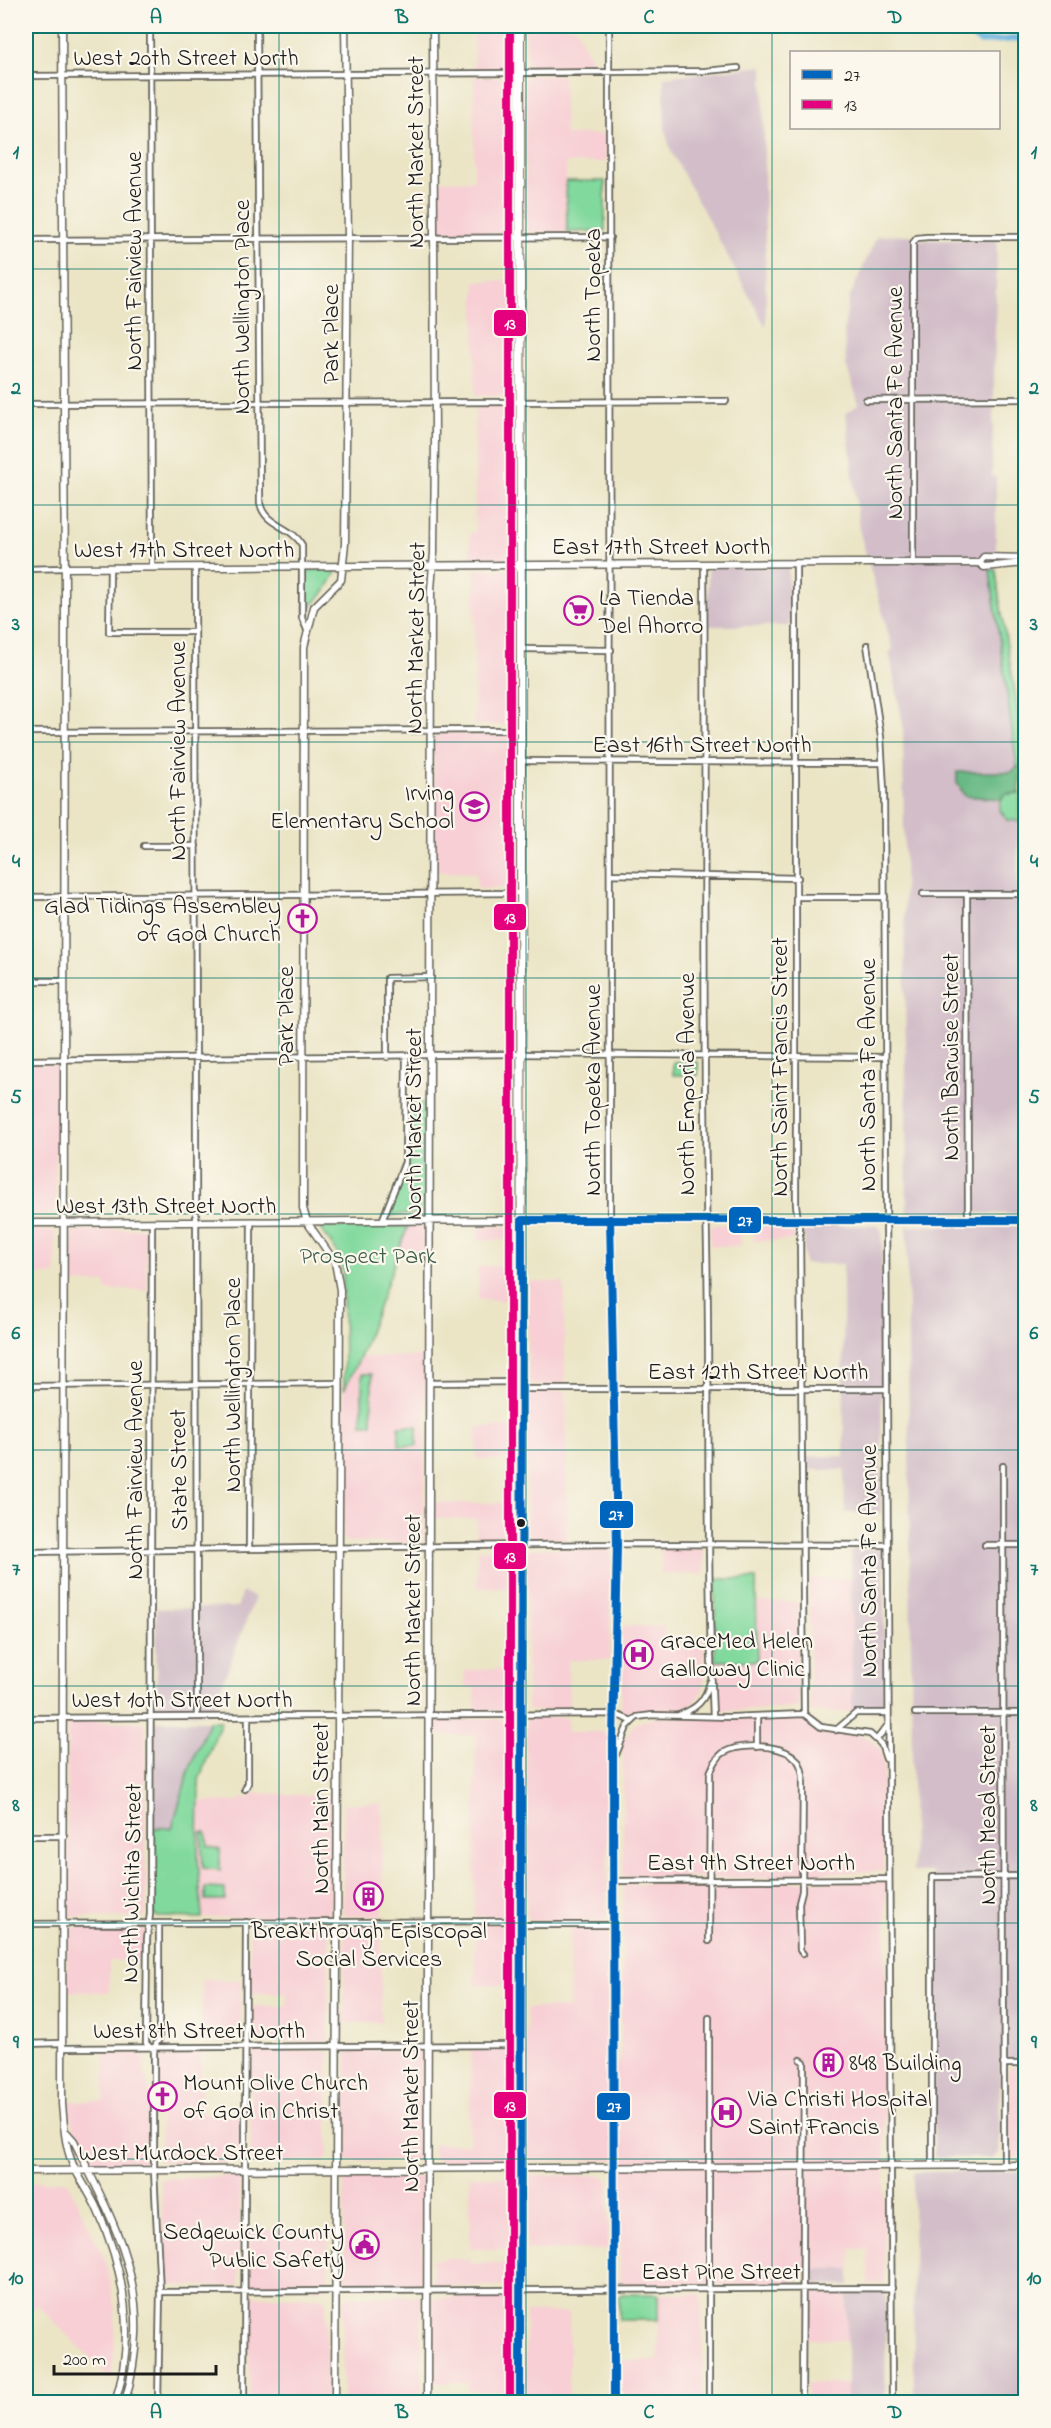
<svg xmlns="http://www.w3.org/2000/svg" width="1051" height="2428" viewBox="0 0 1051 2428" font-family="'Indie Flower',sans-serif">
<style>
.built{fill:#f7cfd4}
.industrial{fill:#d2bdc8}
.green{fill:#81d99d;stroke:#4e7a5c;stroke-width:1.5}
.forest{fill:#68b984;stroke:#426a50;stroke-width:1.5}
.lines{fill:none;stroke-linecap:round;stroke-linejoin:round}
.canal{stroke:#65b2de;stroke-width:6}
.minor-casing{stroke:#646258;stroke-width:8}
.tertiary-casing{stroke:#646258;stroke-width:9}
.secondary-casing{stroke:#646258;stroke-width:10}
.primary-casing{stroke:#646258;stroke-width:10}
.minor{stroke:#fff;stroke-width:4.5}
.tertiary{stroke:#fff;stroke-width:6}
.secondary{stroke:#fff;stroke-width:7}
.primary{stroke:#fff;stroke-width:8}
.bus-1-casing{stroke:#fbf7ec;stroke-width:12}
.bus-2-casing{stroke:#fbf7ec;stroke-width:12}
.bus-1{stroke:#0065bd;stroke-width:8}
.bus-2{stroke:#e5007d;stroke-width:8}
.grid{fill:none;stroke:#0f766e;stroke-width:1.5;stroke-opacity:0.55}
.bus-dot{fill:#1c1c1c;stroke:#fbf7ec;stroke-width:2}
.labels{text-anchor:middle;stroke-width:4.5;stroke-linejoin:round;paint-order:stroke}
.street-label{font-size:24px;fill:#1c1c1c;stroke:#fbf7ec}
.poi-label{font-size:24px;fill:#1c1c1c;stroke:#fbf7ec;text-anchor:start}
.park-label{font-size:24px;fill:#3f5e49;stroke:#fbf7ec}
.line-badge{stroke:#fbf7ec;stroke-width:2}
.badge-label{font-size:16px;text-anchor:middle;font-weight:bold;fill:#fff}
.neatline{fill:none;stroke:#0f766e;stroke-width:2}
.grid-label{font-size:20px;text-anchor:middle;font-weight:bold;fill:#0f766e}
</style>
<rect width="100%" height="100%" fill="#fbf7ec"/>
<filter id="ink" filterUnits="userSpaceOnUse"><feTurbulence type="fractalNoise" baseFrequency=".0167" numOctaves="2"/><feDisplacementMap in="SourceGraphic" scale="12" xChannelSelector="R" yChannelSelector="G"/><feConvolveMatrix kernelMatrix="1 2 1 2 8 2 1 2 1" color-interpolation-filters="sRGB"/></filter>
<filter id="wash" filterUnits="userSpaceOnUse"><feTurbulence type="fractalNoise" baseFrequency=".008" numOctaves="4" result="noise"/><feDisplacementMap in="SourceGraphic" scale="24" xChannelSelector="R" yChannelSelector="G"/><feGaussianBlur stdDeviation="1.35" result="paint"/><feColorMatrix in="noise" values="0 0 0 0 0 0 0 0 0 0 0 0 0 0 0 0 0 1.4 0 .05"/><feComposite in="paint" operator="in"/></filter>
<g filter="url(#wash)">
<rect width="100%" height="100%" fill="#ebe5c6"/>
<path class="built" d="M436,26H515L513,69L474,70V27L436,28Z
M525,26H575L596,69L527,68Z
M563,75L565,135L605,134L606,162L566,163L567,232L531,233L526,229L525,79L528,76Z
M474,77H515V228L513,233H441L437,230V181L474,180Z
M475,281H516L513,396H475Z
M513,405L516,409V558L510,562L470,563V533H475V406Z
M475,569L516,570V722L512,725H474Z
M512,732L516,740V884L511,888L477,889L476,873L435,872L434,738L440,733Z
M26,1063L57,1065L55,1210L50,1214L26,1215Z
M713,1225H740L741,1246H710V1228Z
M791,1225L793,1227L794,1240L754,1241L753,1226Z
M408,1226L424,1227L425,1257H397Z
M478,1226L510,1227L514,1234V1240H478Z
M145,1228L147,1290H106V1283H70L72,1231Z
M26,1229L55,1231L56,1275H26Z
M478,1266H515L517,1300H478Z
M529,1282H564L565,1385H532L528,1382Z
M426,1356L424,1540L421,1543L345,1542L343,1537L344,1390L360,1357Z
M533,1391H566L567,1542H531L527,1539V1396Z
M477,1427H517V1460L477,1459Z
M434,1503H517L516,1540L476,1542V1519H434Z
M532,1548L611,1550L610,1660H568L569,1710L531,1711L527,1708V1551Z
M661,1548L703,1549L704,1574H661Z
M477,1549L516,1551L517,1588H477Z
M851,1578L852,1712H810L809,1579Z
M757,1602H798V1708L719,1711L715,1707V1661H757Z
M622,1626H664L665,1637H704V1688L696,1702L683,1709L646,1710L632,1717L621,1712Z
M515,1669V1710L475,1711V1688H465V1670Z
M567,1717L568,1732H609L607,1916L603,1921H530L527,1917L526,1720L531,1718Z
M658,1717L800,1719L826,1732L857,1734L872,1740L882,1751L884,1764V1871L798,1874L794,1878L623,1877V1742L635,1723Z
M438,1719H512L516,1722V1913L513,1916L474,1917L476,1735H434V1723Z
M72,1721L145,1722L146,1914L143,1918L68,1916L67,1725Z
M253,1793L331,1796V1909L326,1916L202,1918L198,1857L199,1801L240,1802V1798H250Z
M382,1803L383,1916H346L343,1912V1804Z
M886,1881L884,2283L868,2285V2249H851L850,2269H797L796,2282L792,2285H620V2160L535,2161L528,2159L526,2153L527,2008H569L570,1929H604L608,1932L607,2063H620L624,1884Z
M513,1923L516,1928V1985H475V1924Z
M325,1925L329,1933L328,2041L252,2042L249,2006H287V1993H249L250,1929L254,1926Z
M348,1925H381V2023H344V1929Z
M77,1927H141L145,1931V1960L109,1961V1992H68L67,1938L70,1931Z
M202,1980H241V2038L237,2043H202Z
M471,2049H508L515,2053V2153L510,2161H439L433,2157V2144H469Z
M256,2050H324L328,2053V2157L325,2161L255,2163L250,2160V2054Z
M347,2050H422L421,2161H344Z
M105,2051L144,2053V2072L149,2090L150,2156L147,2162L93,2163L86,2159L74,2130L67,2101H104Z
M164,2051H201V2113H240L239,2156L237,2162L162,2163L158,2160L160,2147V2054Z
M1013,2066H1025V2159H1014L1009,2153L1008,2070Z
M603,2175L609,2181L608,2250H526V2181L529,2176Z
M236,2176L240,2180L239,2286L164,2285L161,2179Z
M347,2176L422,2177V2280L419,2286L349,2287L344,2284V2181Z
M470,2176L514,2178L515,2249H470Z
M67,2181L107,2264L115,2310V2343L111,2379L37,2305L26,2315V2182Z
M249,2230H328V2285L324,2288L250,2286Z
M432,2259H470L471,2263H514V2283L509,2286L434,2287L432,2283Z
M847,2291V2340L807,2339L808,2293Z
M658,2294H702L703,2402H618L619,2361L658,2360Z
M511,2295L515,2301L514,2392L469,2391L468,2383H431V2298Z
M254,2296L326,2298L327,2402H249V2300Z
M351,2296H421L422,2402H343V2301Z
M526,2312L569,2313V2402H525Z
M807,2383L847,2384V2402H807Z"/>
<path class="industrial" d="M763,66L766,327L671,151L665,130L664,77Z
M910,235L921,240H997L992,476L996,477V570H990L1017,767L1011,772H958L957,783L966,796L1001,799L1000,810L1007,820L1019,821L1017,898H1026L1025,1214L907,1213L903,724L889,652L893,650L859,529L846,413L859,404L846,365L844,329L850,296L877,236Z
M711,567H788L790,626H708V571Z
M878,1225L882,1232L881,1513H845L844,1470H804V1457L844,1456L843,1264H804V1229L809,1226Z
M907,1226H1025L1026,2059L1000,2060L999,2153L994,2158L934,2157L933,1872H913Z
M851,1549H880L884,1552V1711L852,1712Z
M243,1592L255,1597L211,1714L157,1713L156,1609L237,1607Z
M158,1721H209L189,1770L172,1828H153L154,1724Z
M1025,2171V2402H914L913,2172Z
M807,2269H850V2285L808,2284Z
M847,2291L880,2292L886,2296L885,2402H847Z"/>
<path class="green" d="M566,181H605V231L567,232Z
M304,570L332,569L336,572L326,590L305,613Z
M990,570H996C1002,636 1022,701 1021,768L1017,767Z
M504,786H511L512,819L505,817Z
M1020,793L1019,821L1007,820L1000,810L1001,799L1006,794Z
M673,1062H698V1075H673Z
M407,1103H425L427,1214L389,1215L388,1211L407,1161Z
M408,1226L360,1357L344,1390L343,1271L336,1251L321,1229L325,1227Z
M362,1374H372V1424H362Z
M399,1426H417V1446H399Z
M715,1579H756L757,1661H715Z
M209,1721H221L199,1780L198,1857L202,1918L158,1917L153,1914V1828H172L189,1770Z
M206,1832L208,1846L220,1850V1870L203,1868L201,1832Z
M205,1888L225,1889V1900H205Z
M623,2294H658V2320H619V2297Z"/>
<path class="forest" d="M1017,767L1021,768L1020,793L1006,794L1001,799L965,796L957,783V772H1011Z"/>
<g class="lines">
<path class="canal" d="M953,26L981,42L1026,38"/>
</g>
</g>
<g filter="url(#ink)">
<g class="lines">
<defs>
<path id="minor" d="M150,26L152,568
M257,26L260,503C265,527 291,525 302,545V618L307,630
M609,26L610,1219L617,1544L615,1714L613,1741L615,1791L614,2402
M26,76L514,73L705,71L738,68
M26,240L610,237
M866,400L1026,399
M26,404L726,401
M796,563V1205L800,1234L804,1714
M704,564C706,792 702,1020 707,1247C710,1404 706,1560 713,1716
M913,564V243L917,238L927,237H1026
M195,567L197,1717
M110,568L109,632H195
M26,569L64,568
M867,645L881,737L884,790L892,2402
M522,649L611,650
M26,732L522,730
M522,761L882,763
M144,846H196
M610,874L798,878
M923,894H1026
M967,895L968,1219
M26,897L521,893
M798,897H885
M26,981H64
M387,1057V978L431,977
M26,1060L514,1054L884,1057
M382,1221L405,1162L406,1057
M430,1383L522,1382
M26,1386L340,1383
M522,1389H885
M1003,1466L1004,2165
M985,1545H1026
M249,1549L251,1222
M26,1552L617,1544L885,1545
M915,1713H1026
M679,1715C697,1708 705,1701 710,1682
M26,1718L615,1714L632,1721
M836,1730L856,1713H888
M877,1739L888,1725
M757,1747V1716
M614,1760L627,1727L637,1717L653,1715L732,1717L804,1714L821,1727L870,1734L881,1744L886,1759
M245,1789L248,1783V1717
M26,1836H64
M615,1881L888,1879
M26,1924L521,1921
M522,1925H615
M709,1941L710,1773C713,1766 716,1758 723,1753C739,1743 777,1744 793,1756C799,1760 802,1769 803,1776L802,1891L799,1903L800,1950L803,1954
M709,2018V2402
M26,2044L62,2043
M62,2048L521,2045
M151,2048L146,2043L147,1939L150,1914L152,1223
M801,2060L804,2062L802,2402
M1003,2064H1026
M932,2166V1877L1026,1876
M160,2292L892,2288
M158,2402L160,2292L154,2171V2048L159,2039V1923
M244,2402L246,1922"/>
<path id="tertiary" d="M62,26L65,594L62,2104C64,2126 65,2151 76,2171C83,2184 92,2197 98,2211C125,2271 136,2339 115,2402
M979,563L984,557L1026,558
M64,568L849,563H979L984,567L1026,563
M26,1223L522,1220
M67,2133L74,2141C120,2235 155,2294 125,2402
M26,2171L1026,2165
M335,2402L340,1290L335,1262L307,1222L303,1208L304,647L314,607L341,580L345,544L348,237L345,26
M427,2402L431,589L434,553L435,435L433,26"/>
<path id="secondary" d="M522,1220H1026"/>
<path id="primary" d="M520,26L522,1531L520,2402"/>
</defs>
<use href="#minor" class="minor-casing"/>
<use href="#tertiary" class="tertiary-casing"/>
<use href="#secondary" class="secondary-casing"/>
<use href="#primary" class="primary-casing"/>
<use href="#minor" class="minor"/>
<use href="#tertiary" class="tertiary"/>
<use href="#secondary" class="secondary"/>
<use href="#primary" class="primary"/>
<defs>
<path id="bus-1" d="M610,1219L617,1544L613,1741L614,2402
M520,2402L522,1220H1026"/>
<path id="bus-2" d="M510,26V2402"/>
</defs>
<use href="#bus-1" class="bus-1-casing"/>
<use href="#bus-2" class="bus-2-casing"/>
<use href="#bus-1" class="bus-1"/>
<use href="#bus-2" class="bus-2"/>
</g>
</g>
<path class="grid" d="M279,26V2402M526,26V2402M772,26V2402M26,269H1026M26,505H1026M26,742H1026M26,978H1026M26,1214H1026M26,1450H1026M26,1686H1026M26,1923H1026M26,2159H1026"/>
<defs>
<symbol id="supermarket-ring" viewBox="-11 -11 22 22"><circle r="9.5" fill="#fbf7ec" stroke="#b5179e" stroke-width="1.5"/><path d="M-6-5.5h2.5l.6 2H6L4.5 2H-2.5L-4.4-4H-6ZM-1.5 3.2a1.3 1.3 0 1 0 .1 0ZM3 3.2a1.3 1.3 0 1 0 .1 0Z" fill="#b5179e"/></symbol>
<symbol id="school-ring" viewBox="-11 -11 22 22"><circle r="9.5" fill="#fbf7ec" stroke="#b5179e" stroke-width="1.5"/><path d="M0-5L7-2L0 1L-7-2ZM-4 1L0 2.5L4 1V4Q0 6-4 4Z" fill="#b5179e"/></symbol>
<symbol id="church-ring" viewBox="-11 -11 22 22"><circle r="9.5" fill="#fbf7ec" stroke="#b5179e" stroke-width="1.5"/><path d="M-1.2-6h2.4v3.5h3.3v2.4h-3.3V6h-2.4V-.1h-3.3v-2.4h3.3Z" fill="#b5179e"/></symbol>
<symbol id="hospital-ring" viewBox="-11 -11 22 22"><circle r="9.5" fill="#fbf7ec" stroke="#b5179e" stroke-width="1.5"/><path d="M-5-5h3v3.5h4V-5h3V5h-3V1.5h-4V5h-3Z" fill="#b5179e"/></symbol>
<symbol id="building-ring" viewBox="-11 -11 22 22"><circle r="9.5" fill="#fbf7ec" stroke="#b5179e" stroke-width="1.5"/><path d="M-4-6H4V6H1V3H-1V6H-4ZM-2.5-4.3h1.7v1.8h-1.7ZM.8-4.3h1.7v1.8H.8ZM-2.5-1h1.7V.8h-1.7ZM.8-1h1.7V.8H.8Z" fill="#b5179e"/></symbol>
<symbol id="civic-ring" viewBox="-11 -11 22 22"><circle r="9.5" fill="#fbf7ec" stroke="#b5179e" stroke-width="1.5"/><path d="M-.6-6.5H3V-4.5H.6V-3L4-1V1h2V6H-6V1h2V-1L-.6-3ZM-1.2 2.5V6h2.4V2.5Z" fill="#b5179e"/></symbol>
</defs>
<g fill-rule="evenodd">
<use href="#supermarket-ring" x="562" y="594" width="33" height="33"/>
<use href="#school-ring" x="458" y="790" width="33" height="33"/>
<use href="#church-ring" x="286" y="902" width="33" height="33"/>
<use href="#hospital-ring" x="622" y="1638" width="33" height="33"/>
<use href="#building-ring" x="352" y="1880" width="33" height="33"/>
<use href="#building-ring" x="812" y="2046" width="33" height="33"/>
<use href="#church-ring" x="146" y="2080" width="33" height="33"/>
<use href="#hospital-ring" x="710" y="2096" width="33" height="33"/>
<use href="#civic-ring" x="348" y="2228" width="33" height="33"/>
</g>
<circle class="bus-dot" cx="521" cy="1523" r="5"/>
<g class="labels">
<g class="street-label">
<text x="186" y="65">West 20th Street North</text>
<text transform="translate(415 152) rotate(-90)" y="8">North Market Street</text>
<text transform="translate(133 261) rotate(-90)" y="8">North Fairview Avenue</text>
<text transform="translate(592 295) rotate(-90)" y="8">North Topeka</text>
<text transform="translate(241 307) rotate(-90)" y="8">North Wellington Place</text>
<text transform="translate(330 334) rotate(-90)" y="8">Park Place</text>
<text transform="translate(894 403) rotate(-90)" y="8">North Santa Fe Avenue</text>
<text x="661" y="554">East 17th Street North</text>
<text x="184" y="557">West 17th Street North</text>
<text transform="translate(415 638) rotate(-89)" y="8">North Market Street</text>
<text x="702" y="752">East 16th Street North</text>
<text transform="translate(177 751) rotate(-90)" y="8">North Fairview Avenue</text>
<text transform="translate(285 1016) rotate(-90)" y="8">Park Place</text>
<text transform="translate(950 1057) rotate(-90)" y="8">North Barwise Street</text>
<text transform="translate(779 1067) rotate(-90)" y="8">North Saint Francis Street</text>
<text transform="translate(867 1075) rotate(-90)" y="8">North Santa Fe Avenue</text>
<text transform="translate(686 1084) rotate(-90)" y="8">North Emporia Avenue</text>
<text transform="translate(592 1090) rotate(-90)" y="8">North Topeka Avenue</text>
<text transform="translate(413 1124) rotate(-90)" y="8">North Market Street</text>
<text x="166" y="1213">West 13th Street North</text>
<text x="758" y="1379">East 12th Street North</text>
<text transform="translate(232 1385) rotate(-90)" y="8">North Wellington Place</text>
<text transform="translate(134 1470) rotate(-90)" y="8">North Fairview Avenue</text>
<text transform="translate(178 1470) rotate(-91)" y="8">State Street</text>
<text transform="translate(868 1561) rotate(-90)" y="8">North Santa Fe Avenue</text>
<text transform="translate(412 1610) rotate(-90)" y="8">North Market Street</text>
<text x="182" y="1707">West 10th Street North</text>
<text transform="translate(320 1808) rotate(-90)" y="8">North Main Street</text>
<text transform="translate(987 1815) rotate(-90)" y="8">North Mead Street</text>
<text x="751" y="1870">East 9th Street North</text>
<text transform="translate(131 1883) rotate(-89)" y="8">North Wichita Street</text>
<text x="199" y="2038">West 8th Street North</text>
<text transform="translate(410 2096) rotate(-90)" y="8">North Market Street</text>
<text x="181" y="2160">West Murdock Street</text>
<text x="721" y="2279">East Pine Street</text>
</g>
<g class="poi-label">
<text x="599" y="605">La Tienda<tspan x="599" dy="28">Del Ahorro</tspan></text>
<text x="454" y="800" text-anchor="end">Irving<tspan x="454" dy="28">Elementary School</tspan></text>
<text x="281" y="913" text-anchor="end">Glad Tidings Assembley<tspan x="281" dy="28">of God Church</tspan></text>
<text x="660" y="1648">GraceMed Helen<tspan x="660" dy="28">Galloway Clinic</tspan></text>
<text x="369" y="1938" text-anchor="middle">Breakthrough Episcopal<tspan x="369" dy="28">Social Services</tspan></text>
<text x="849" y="2070">848 Building</text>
<text x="183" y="2090">Mount Olive Church<tspan x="183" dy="28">of God in Christ</tspan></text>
<text x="748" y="2106">Via Christi Hospital<tspan x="748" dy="28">Saint Francis</tspan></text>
<text x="344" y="2239" text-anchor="end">Sedgewick County<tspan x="344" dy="28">Public Safety</tspan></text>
</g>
<g class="park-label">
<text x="368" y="1263">Prospect Park</text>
</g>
</g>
<g class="line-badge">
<rect x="493" y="309" width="34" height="28" rx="6" fill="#e5007d"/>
<rect x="493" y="903" width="34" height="28" rx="6" fill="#e5007d"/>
<rect x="728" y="1206" width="34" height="28" rx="6" fill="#0065bd"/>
<rect x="599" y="1500" width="35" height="29" rx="6" fill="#0065bd"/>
<rect x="493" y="1542" width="34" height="28" rx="6" fill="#e5007d"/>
<rect x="493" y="2091" width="34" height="28" rx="6" fill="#e5007d"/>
<rect x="596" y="2092" width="35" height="29" rx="6" fill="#0065bd"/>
</g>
<g class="badge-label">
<text x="510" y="329">13</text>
<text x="510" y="923">13</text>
<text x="745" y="1226">27</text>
<text x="616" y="1520">27</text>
<text x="510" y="1562">13</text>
<text x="510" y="2111">13</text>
<text x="614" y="2112">27</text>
</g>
<rect width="1051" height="2428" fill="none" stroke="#fbf7ec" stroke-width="66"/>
<rect x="790" y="51" width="210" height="78" fill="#fbf7ec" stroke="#a29f99" stroke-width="1.5"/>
<rect x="802" y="70" width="30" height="9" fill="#0065bd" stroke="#a29f99" stroke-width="1.5"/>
<text x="844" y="81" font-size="18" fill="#1c1c1c">27</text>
<rect x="802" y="100" width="30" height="9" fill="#e5007d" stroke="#a29f99" stroke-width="1.5"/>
<text x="844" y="111" font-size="18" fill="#1c1c1c">13</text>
<path d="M54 2365v9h162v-9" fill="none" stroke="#1c1c1c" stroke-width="3"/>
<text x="63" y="2365" font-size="18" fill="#1c1c1c" stroke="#fbf7ec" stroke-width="4.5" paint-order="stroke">200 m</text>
<rect x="33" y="33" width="985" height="2362" class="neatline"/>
<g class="grid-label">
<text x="156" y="23">A</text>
<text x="402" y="23">B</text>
<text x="649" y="23">C</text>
<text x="895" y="23">D</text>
<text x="16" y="158">1</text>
<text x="1034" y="158">1</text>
<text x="16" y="394">2</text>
<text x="1034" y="394">2</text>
<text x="16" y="630">3</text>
<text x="1034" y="630">3</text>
<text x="16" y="867">4</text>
<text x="1034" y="867">4</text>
<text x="16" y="1103">5</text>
<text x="1034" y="1103">5</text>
<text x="16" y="1339">6</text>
<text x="1034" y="1339">6</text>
<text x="16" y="1575">7</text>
<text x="1034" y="1575">7</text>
<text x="16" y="1811">8</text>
<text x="1034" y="1811">8</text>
<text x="16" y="2048">9</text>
<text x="1034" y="2048">9</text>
<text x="16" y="2284">10</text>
<text x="1034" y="2284">10</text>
<text x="156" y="2418">A</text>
<text x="402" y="2418">B</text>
<text x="649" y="2418">C</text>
<text x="895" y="2418">D</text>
</g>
</svg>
